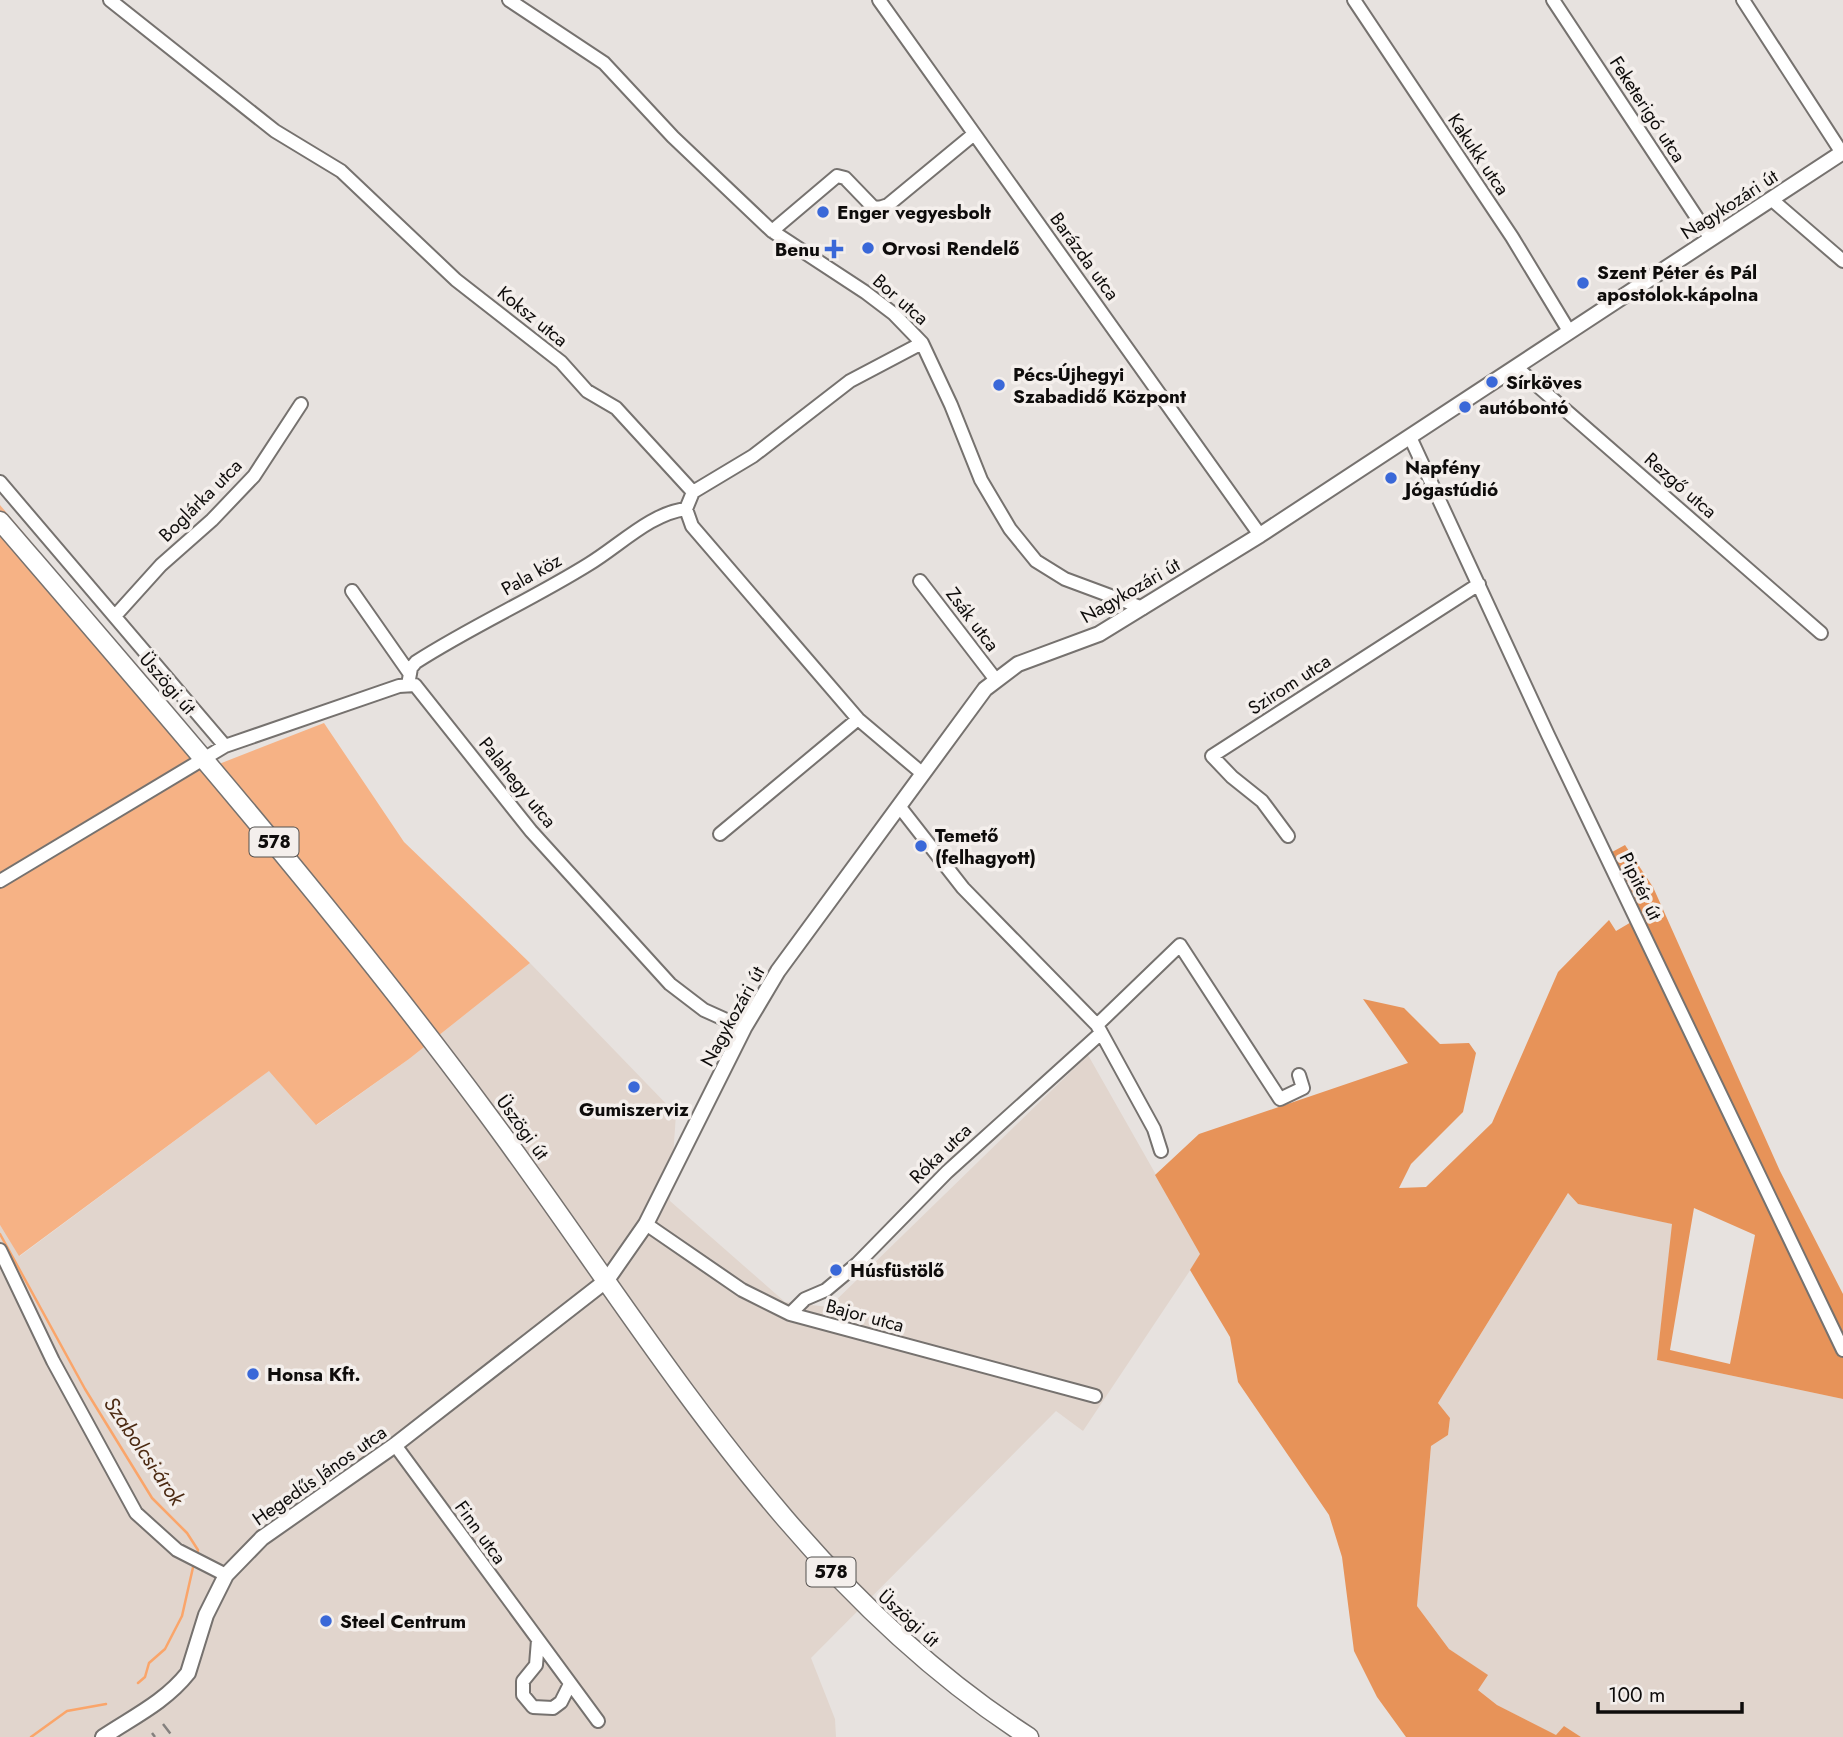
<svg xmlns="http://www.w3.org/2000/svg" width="1843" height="1737" viewBox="0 0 1843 1737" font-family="Jost,sans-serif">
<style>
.built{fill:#e1d5cd}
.green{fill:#f6b285}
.forest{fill:#e79359;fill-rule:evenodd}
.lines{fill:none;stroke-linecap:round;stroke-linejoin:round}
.stream{stroke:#faa56a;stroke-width:2.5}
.minor-casing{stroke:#76726f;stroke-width:16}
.tertiary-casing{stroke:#76726f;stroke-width:18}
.primary-casing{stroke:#76726f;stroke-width:21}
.minor{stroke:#fff;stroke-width:12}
.tertiary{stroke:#fff;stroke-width:14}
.primary{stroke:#fff;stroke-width:18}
.rail{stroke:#84807e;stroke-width:2.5;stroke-dasharray:12 12;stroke-linecap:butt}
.poi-dot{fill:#3a68d8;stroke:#f4efec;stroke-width:2.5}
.labels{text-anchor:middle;stroke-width:7;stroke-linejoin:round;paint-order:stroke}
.shield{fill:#f4efec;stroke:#53504e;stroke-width:2}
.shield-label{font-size:18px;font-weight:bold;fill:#0e0c0b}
.street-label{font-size:19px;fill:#0e0c0b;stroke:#f4efec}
.poi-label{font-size:19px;font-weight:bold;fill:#0e0c0b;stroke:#f4efec;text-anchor:start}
.water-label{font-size:21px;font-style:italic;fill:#4c2a12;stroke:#f4efec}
</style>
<rect width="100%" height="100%" fill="#e7e2df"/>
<path class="built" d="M530,963L676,1114L670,1201L785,1302L829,1307L1088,1055L1201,1254L1083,1431L1056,1411L811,1658L835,1719L836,1737H0V1225L20,1256L270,1070L317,1125L409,1059Z
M1568,1193L1578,1204L1673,1224L1657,1360L1843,1399V1737H1581L1564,1726L1557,1736L1497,1705L1477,1689L1487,1675L1449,1649L1417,1606L1431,1446L1448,1435L1450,1418L1438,1403Z"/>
<path class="green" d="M0,505L219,764L324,723L404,842L530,963L409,1059L316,1125L269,1071L19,1256L0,1225Z"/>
<path class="forest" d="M1625,845L1653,887L1780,1171L1843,1294V1399L1657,1360L1672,1224L1578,1204L1568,1193L1438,1403L1450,1418L1448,1435L1431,1446L1417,1606L1449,1649L1488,1675L1478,1690L1497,1705L1556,1735L1564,1726L1581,1737H1406L1377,1697L1354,1651L1342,1557L1329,1515L1238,1382L1230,1337L1190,1270L1200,1254L1155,1175L1199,1134L1408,1063L1363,999L1404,1008L1440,1044L1469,1043L1476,1053L1463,1112L1411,1164L1399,1188L1426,1187L1492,1123L1558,972L1609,920L1616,931L1633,921L1601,858ZM1694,1208L1755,1235L1730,1364L1670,1350Z"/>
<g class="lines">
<path class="stream" d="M0,1234L85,1389L152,1498L187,1533L198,1550L197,1554
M138,1683L145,1677L149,1663L165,1649L182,1616L194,1563
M31,1737L67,1711L106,1704"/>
<defs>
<path id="minor" d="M110,0L275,131L341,171L456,280L561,362L587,391L616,408L693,492L686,509L692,526L858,719L923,774
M509,0L604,63L673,137L772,231L865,292L894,314L922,343L951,405L981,480L1010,529L1036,561L1065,579L1143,608
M879,0L1260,535
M1354,0L1512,237L1569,331
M1553,0L1711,239
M1743,0L1842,153
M1771,199L1843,261
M772,231L837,176L845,178L873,207L879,208L888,205L974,134
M1516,367L1821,633
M1410,437L1548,735L1843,1350
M0,482L225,746
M693,492L753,456L850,381L922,343
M920,581L996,680
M352,591L410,674
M115,616L161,565L212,520L254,476L301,404
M408,685L411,668L416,662C472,626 533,599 589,564C619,546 651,513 686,509
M899,806L963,888L1097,1025
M720,834L858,719
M1288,836L1262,801L1232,777L1212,756L1479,584
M0,881L225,746L399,686L415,685L531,831L670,984L704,1010L744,1028
M1161,1151L1154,1129L1097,1025L1180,945L1280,1099L1303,1088L1299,1075
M646,1224L742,1290L790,1314L1095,1396
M0,1250L53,1361L136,1513L177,1550L226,1575
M790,1314L805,1299L826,1290L857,1264L947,1172L1101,1033
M395,1445L598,1721
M538,1640L536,1665L523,1681V1695L533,1707L553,1708L561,1702L570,1684"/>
<path id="tertiary" d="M103,1737C133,1717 165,1702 188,1673L206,1615L226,1575L262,1538L395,1445L607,1280L646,1224L744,1028L778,971L985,689L1018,664L1099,634L1260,535L1843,152"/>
<path id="primary" d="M0,521C166,714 333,906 485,1111C650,1333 790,1584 1029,1737"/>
</defs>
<use href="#minor" class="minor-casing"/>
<use href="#tertiary" class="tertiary-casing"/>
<use href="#primary" class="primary-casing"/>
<use href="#minor" class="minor"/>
<use href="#tertiary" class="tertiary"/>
<use href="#primary" class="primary"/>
<path class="rail" d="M163,1724L173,1737
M152,1733L155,1737"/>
</g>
<g class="poi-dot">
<circle cx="823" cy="212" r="7"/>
<circle cx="868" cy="248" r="7"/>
<path d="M830.5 238.5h7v7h7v7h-7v7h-7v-7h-7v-7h7z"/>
<circle cx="1583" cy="283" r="7"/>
<circle cx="1492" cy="382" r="7"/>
<circle cx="999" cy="385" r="7"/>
<circle cx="1465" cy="407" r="7"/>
<circle cx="1391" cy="478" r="7"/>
<circle cx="921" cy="846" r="7"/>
<circle cx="634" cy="1087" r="7"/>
<circle cx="836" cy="1270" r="7"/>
<circle cx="253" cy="1374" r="7"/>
<circle cx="326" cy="1621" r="7"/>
</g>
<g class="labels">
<g class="shield">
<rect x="249.5" y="827.5" width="49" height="29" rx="5"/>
<rect x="806.5" y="1557.5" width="49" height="29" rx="5"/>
</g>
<g class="shield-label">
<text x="274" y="848">578</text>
<text x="831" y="1578">578</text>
</g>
<g class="street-label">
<text transform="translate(1648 109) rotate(57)" y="7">Feketerigó utca</text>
<text transform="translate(1479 154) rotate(56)" y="7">Kakukk utca</text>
<text transform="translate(1729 204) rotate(-33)" y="7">Nagykozári út</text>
<text transform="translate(1085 256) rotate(54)" y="7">Barázda utca</text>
<text transform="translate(901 299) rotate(41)" y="7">Bor utca</text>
<text transform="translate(533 316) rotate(39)" y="7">Koksz utca</text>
<text transform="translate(1681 485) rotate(41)" y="7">Rezgő utca</text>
<text transform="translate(200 500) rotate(-45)" y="7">Boglárka utca</text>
<text transform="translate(531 574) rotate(-29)" y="7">Pala köz</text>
<text transform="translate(1130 590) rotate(-30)" y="7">Nagykozári út</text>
<text transform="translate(973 619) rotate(53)" y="7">Zsák utca</text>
<text transform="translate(168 683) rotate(49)" y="7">Üszögi út</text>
<text transform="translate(1289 684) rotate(-33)" y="7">Szirom utca</text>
<text transform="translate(518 782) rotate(51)" y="7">Palahegy utca</text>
<text transform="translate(1641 886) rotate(64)" y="7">Pipitér út</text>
<text transform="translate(732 1016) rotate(-61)" y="7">Nagykozári út</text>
<text transform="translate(523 1127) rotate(54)" y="7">Üszögi út</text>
<text transform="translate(940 1153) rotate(-44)" y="7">Róka utca</text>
<text transform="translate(865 1315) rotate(15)" y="7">Bajor utca</text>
<text transform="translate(319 1475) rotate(-35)" y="7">Hegedűs János utca</text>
<text transform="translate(481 1532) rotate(54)" y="7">Finn utca</text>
<text transform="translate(909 1618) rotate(42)" y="7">Üszögi út</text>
</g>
<g class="poi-label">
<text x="837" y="219">Enger vegyesbolt</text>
<text x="882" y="255">Orvosi Rendelő</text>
<text x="820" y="256" text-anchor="end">Benu</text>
<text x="1597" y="279">Szent Péter és Pál<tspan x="1597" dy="22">apostolok-kápolna</tspan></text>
<text x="1013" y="381">Pécs-Újhegyi<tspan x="1013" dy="22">Szabadidő Központ</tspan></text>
<text x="1506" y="389">Sírköves</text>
<text x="1479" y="414">autóbontó</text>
<text x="1405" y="474">Napfény<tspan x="1405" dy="22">Jógastúdió</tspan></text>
<text x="935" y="842">Temető<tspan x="935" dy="22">(felhagyott)</tspan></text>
<text x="634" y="1116" text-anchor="middle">Gumiszerviz</text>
<text x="850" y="1277">Húsfüstölő</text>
<text x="267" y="1381">Honsa Kft.</text>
<text x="340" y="1628">Steel Centrum</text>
</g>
<g class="water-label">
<text transform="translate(144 1451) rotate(56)" y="7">Szabolcsi-árok</text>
</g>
</g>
<path d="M1598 1702v10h144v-10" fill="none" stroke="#0e0c0b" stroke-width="3.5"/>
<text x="1608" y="1702" font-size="21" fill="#0e0c0b" stroke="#f4efec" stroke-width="5" paint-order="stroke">100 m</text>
</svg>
